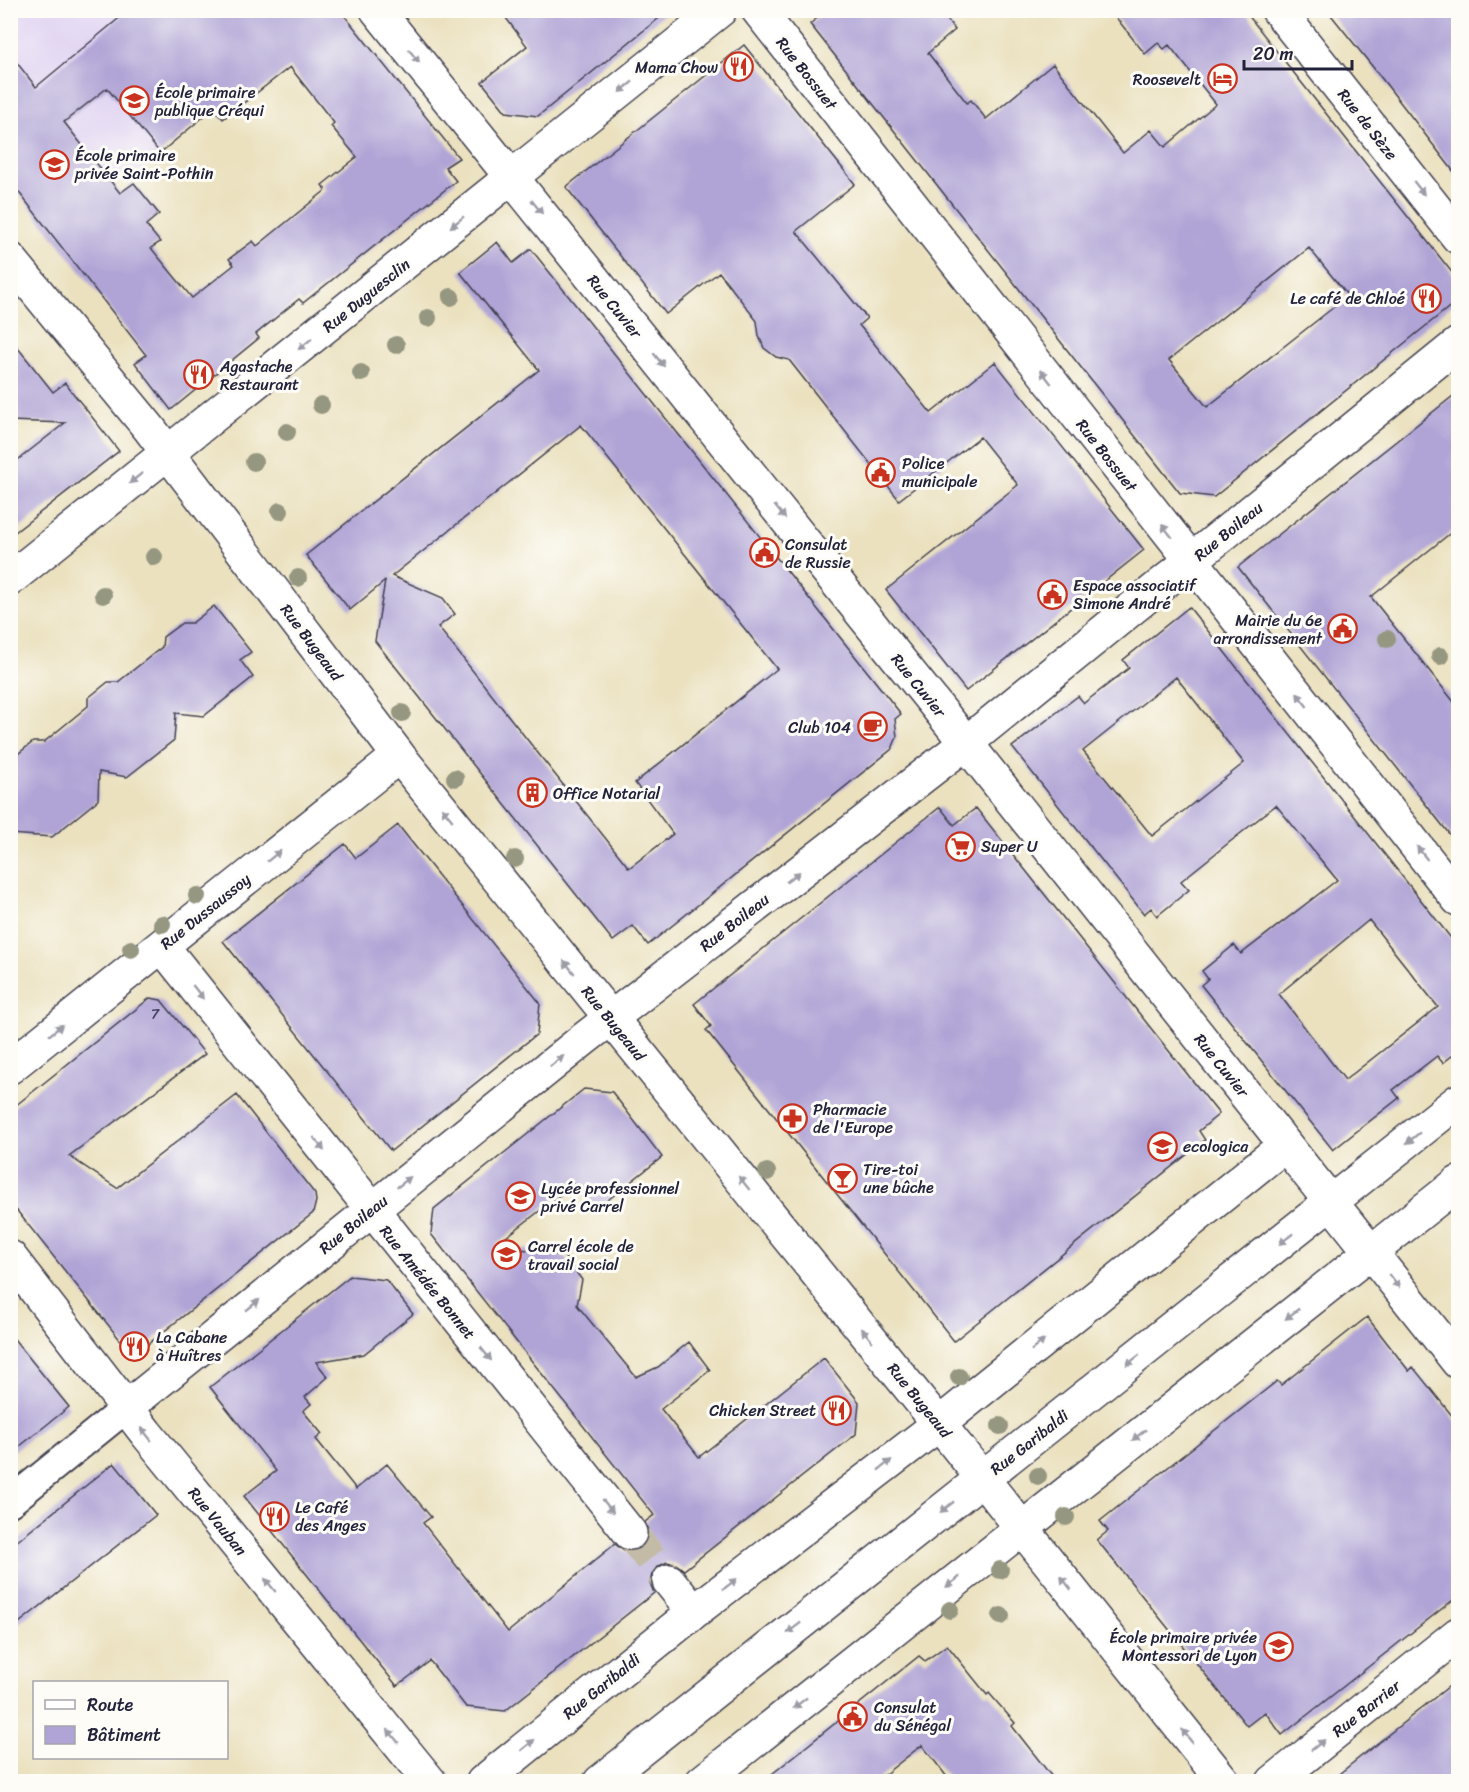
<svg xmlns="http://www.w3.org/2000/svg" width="1469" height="1792" viewBox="0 0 1469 1792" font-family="Sriracha,sans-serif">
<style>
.built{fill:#e1d4f3}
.building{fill:#b0a4d6;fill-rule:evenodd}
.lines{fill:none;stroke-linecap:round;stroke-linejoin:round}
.minor-tunnel{stroke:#c3bba5;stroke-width:33;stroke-dasharray:33 16;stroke-linecap:butt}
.pedestrian-casing{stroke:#403f4f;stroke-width:32}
.minor-casing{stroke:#403f4f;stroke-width:36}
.tertiary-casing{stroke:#403f4f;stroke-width:36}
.primary-casing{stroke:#403f4f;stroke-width:36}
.pedestrian{stroke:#fff;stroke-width:28}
.minor{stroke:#fff;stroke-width:33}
.tertiary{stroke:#fff;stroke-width:33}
.primary{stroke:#fff;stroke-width:33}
.tree{fill:#969780}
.oneway{fill:#9c9ca7}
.labels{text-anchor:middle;stroke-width:6;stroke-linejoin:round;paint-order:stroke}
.number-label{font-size:14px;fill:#464262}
.poi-label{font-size:16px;fill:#22223b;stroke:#fdfcf7;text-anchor:start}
.street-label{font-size:16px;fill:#22223b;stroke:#fdfcf7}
</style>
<rect width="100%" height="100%" fill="#fdfcf7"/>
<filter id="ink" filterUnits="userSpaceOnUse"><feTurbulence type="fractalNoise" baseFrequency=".0167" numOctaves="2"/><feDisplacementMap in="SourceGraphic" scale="12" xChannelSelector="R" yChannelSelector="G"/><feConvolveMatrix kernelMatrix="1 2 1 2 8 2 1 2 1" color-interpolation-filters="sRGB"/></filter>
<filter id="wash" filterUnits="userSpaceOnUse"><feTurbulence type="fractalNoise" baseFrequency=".008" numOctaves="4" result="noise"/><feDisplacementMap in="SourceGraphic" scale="24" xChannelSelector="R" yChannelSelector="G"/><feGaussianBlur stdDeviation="1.35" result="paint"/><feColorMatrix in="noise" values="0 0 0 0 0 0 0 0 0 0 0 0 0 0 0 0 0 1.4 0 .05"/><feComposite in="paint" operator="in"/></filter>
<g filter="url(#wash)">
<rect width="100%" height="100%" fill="#ebe1bf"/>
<path class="built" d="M11,11H119L136,30L239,87L127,181L107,177L46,228L11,183V152L57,114L11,54Z"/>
<g id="blocks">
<path class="building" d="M129,10H340L459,158L445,167L456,181L303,303L299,299L256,334L259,338L171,410L135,363L146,355L10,181V54L36,87ZM290,67L334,123L331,126L357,157L322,185L326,190L257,246L253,241L229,259L234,265L192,298L151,248L160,242L146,225L159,214L134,183L120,193L64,122L107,88L160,153L214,108L223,119Z
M500,10H669L538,116L506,112L482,82L527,46Z
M827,10H940L955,30L928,53L967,103L971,100L986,119L1053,64L1123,153L1151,130L1165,147L1216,104L1169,45L1164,49L1158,43L1145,54L1110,10H1244L1458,280V300L1214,497L1180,493L810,24ZM1309,248L1348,296L1207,407L1169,360Z
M1327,10H1458V177L1376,71Z
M744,45L855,184L796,231L867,318L859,325L931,413L995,362L1144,550L966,691L886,590L1018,485L980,437L899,500L789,360L776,357L764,348L759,336L757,321L719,272L666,314L566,187Z
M497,242L513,263L531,249L901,714L895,719L897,737L892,749L648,945L633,926L613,941L375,641L385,581L350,610L306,555L539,370L460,272ZM581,425L777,669L635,783L673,834L629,868L438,627L455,614L443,598L392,576Z
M10,338L53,392L65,383L119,451L10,536V466L65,423L10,421Z
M1458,392V527L1371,597L1458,707V845L1238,567Z
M214,606L251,652L240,660L253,677L204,716L176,713L174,740L127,777L99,772L98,800L52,837L10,834V777L14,757L33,742H44L88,706V698L108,682H118L162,647L163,637L182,623H192Z
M1189,607L1458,947V1051L1443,1063L1437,1056L1393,1090L1399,1098L1333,1150L1201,985L1208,979L1202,971L1234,945L1241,954L1337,880L1276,805L1181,881L1189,890L1157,916L1151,908L1144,914L1012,747L1078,696L1084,703L1129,668L1123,660ZM1176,677L1244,763L1152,836L1083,751ZM1369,920L1438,1007L1345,1080L1279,994Z
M940,807L954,825L976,808L1219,1114L1199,1131L1205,1140L954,1341L706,1030L711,1026L694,1004Z
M398,825L540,1003L537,1034L391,1151L223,941L345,844L356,858Z
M150,998L161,1000L205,1054L69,1156L117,1188L237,1095L315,1194L316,1201L313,1213L133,1356L10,1202V1110Z
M584,1089L612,1092L662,1157L594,1211L574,1184L496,1245L564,1256L582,1280L577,1305L636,1377L658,1367L689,1342L710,1370L661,1409L699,1457L824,1358L859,1402L856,1434L684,1570L676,1564L667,1562L657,1567L652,1574L650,1583L654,1593L505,1711L466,1707L430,1661L397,1686L328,1601L244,1496L276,1471L210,1387L350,1276L386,1280L413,1314L364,1354L316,1362L328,1377L305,1397L311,1404L303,1411L322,1434L316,1439L356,1489L387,1464L431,1517L423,1523L508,1632L615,1544L624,1551L632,1552L641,1548L648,1539V1530L645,1522L654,1515L431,1234L434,1209Z
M1367,1317L1409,1371L1413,1367L1458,1423V1596L1282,1735L1265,1712L1247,1726L1097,1540L1108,1531L1100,1521L1277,1381L1281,1385Z
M10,1334L69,1407L10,1454Z
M114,1463L156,1515L10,1630V1547Z
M947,1645L987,1695L989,1693L1015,1723L1012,1726L1056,1782H951L922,1745L875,1782H762L919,1656L925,1661Z
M1458,1679V1782H1329Z"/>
</g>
</g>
<g filter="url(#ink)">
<use href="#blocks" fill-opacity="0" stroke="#403f4f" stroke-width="1.5"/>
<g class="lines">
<path class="minor-tunnel" d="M630,1533L669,1581"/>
<defs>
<path id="pedestrian" d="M10,1502L126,1408"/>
<path id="minor" d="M377,10L966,743L1458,1362
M758,10L1458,899
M1278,10L1458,237
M10,259L149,428L399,756L939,1424L1224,1782
M10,579L720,10
M162,946L630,1533
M10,1067L399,756
M126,1408L584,1039L966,743L1458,344
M669,1581L694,1612
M483,1782L694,1612L939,1424L1285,1145
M702,1782L1458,1183
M1273,1782L1458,1634"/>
<path id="tertiary" d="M10,1257L146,1433L430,1782"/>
<path id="primary" d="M600,1782L1458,1101"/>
</defs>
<use href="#pedestrian" class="pedestrian-casing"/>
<use href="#minor" class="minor-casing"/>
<use href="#tertiary" class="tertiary-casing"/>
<use href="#primary" class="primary-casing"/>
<use href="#pedestrian" class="pedestrian"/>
<use href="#minor" class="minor"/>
<use href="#tertiary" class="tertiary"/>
<use href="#primary" class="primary"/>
</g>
<g class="tree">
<circle cx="451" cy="297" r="9"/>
<circle cx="428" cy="318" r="9"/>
<circle cx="396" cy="345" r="9"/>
<circle cx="361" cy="373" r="9"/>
<circle cx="321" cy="405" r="9"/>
<circle cx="287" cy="432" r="9"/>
<circle cx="254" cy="462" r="9"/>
<circle cx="280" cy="511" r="9"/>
<circle cx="154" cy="557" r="9"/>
<circle cx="298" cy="578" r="9"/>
<circle cx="103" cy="595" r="9"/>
<circle cx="1387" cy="639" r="9"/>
<circle cx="1440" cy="656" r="9"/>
<circle cx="402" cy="713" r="9"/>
<circle cx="455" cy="778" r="9"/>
<circle cx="515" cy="859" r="9"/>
<circle cx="197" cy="896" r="9"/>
<circle cx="162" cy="924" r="9"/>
<circle cx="131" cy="949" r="9"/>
<circle cx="767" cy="1172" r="9"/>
<circle cx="959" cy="1377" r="9"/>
<circle cx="1000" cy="1426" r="9"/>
<circle cx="1038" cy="1476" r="9"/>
<circle cx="1066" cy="1517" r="9"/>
<circle cx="1000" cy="1570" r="9"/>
<circle cx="950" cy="1610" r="9"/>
<circle cx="1001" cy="1616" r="9"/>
</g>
<defs><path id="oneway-solid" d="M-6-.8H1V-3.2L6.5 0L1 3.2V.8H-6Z" transform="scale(1.5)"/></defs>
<g class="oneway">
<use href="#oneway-solid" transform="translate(414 56) rotate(51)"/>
<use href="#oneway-solid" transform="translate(626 87) rotate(141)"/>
<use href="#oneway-solid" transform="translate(1419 188) rotate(52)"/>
<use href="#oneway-solid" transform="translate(537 207) rotate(51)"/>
<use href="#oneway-solid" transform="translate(457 222) rotate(141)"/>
<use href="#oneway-solid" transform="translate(305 344) rotate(141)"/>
<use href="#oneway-solid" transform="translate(659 360) rotate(51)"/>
<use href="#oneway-solid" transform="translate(1046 377) rotate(-128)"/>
<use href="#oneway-solid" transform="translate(136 478) rotate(141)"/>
<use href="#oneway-solid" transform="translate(780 512) rotate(51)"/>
<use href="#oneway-solid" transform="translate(1167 531) rotate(-129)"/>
<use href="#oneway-solid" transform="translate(1302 700) rotate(-128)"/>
<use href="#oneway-solid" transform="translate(447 814) rotate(-129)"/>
<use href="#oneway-solid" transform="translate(1422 853) rotate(-128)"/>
<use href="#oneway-solid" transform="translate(274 856) rotate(-39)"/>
<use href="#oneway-solid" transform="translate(793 877) rotate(-38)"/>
<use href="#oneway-solid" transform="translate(569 967) rotate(-129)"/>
<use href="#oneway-solid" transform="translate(198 992) rotate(52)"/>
<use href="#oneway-solid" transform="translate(56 1030) rotate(-39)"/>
<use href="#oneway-solid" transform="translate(557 1061) rotate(-38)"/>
<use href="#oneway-solid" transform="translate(1413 1138) rotate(141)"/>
<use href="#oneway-solid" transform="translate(319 1144) rotate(52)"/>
<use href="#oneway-solid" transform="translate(404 1182) rotate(-38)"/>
<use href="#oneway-solid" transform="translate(744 1183) rotate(-129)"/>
<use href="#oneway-solid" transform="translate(1286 1239) rotate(142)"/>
<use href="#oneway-solid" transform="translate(1394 1281) rotate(51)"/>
<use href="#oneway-solid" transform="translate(253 1305) rotate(-39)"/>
<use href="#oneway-solid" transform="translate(1292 1314) rotate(142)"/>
<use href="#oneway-solid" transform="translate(867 1335) rotate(-129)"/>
<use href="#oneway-solid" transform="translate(1038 1345) rotate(-39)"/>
<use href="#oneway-solid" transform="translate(486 1354) rotate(51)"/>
<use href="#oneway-solid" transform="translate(1133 1360) rotate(142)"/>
<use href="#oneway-solid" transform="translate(146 1434) rotate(-129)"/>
<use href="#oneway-solid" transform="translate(1139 1435) rotate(142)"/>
<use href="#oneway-solid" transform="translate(885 1465) rotate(-38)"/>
<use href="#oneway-solid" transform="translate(608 1506) rotate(51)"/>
<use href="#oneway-solid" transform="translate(947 1507) rotate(142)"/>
<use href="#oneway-solid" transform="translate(953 1582) rotate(142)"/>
<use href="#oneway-solid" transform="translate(1066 1583) rotate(-128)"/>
<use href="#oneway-solid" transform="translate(730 1584) rotate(-38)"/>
<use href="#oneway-solid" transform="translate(270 1585) rotate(-129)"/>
<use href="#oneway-solid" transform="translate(794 1628) rotate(142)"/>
<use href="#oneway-solid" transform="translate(800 1703) rotate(142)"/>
<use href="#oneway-solid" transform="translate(393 1736) rotate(-129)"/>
<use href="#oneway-solid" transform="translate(1187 1736) rotate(-128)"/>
<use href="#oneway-solid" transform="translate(528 1745) rotate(-39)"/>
<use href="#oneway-solid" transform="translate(1318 1745) rotate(-38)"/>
</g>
</g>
<defs>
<symbol id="restaurant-ring" viewBox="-11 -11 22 22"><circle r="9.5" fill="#fdfcf7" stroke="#c8321e" stroke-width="1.5"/><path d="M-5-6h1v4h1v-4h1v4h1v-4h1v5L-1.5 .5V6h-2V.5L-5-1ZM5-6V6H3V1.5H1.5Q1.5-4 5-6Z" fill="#c8321e"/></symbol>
<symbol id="hotel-ring" viewBox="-11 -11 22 22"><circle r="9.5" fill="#fdfcf7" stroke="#c8321e" stroke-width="1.5"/><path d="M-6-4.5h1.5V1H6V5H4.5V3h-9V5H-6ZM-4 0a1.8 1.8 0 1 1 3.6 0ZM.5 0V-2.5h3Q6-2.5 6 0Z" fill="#c8321e"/></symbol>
<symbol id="school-ring" viewBox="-11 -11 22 22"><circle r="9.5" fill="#fdfcf7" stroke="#c8321e" stroke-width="1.5"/><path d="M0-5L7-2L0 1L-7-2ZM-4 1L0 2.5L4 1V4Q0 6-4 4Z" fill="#c8321e"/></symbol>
<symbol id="civic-ring" viewBox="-11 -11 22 22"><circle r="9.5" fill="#fdfcf7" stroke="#c8321e" stroke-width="1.5"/><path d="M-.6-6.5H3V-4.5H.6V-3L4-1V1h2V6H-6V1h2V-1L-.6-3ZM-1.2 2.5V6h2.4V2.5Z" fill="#c8321e"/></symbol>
<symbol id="cafe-ring" viewBox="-11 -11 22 22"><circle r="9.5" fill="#fdfcf7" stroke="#c8321e" stroke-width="1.5"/><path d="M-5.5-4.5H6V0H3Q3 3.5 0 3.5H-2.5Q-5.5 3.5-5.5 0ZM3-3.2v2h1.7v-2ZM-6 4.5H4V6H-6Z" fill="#c8321e"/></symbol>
<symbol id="building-ring" viewBox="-11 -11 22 22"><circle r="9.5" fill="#fdfcf7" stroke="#c8321e" stroke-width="1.5"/><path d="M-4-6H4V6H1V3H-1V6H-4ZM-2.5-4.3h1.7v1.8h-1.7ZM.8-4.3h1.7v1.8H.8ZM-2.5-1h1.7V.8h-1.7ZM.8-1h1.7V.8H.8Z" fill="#c8321e"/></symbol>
<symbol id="supermarket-ring" viewBox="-11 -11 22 22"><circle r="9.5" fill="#fdfcf7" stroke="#c8321e" stroke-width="1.5"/><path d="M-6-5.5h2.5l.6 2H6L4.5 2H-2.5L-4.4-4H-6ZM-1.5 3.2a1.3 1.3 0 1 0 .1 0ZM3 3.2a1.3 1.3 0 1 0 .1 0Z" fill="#c8321e"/></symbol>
<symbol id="pharmacy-ring" viewBox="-11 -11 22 22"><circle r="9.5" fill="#fdfcf7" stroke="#c8321e" stroke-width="1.5"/><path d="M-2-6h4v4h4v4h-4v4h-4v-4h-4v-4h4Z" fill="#c8321e"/></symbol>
<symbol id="bar-ring" viewBox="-11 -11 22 22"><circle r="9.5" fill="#fdfcf7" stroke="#c8321e" stroke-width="1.5"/><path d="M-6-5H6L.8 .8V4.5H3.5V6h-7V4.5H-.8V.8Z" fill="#c8321e"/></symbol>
<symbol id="university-ring" viewBox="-11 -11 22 22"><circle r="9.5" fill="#fdfcf7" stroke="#c8321e" stroke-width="1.5"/><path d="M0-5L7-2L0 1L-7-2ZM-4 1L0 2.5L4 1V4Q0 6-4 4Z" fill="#c8321e"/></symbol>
</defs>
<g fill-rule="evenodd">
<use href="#restaurant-ring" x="722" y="50" width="33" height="33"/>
<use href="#hotel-ring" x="1206" y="62" width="33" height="33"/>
<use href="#school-ring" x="118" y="84" width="33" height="33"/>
<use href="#school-ring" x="38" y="148" width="33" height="33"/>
<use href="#restaurant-ring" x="1410" y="282" width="33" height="33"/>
<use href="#restaurant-ring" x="182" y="358" width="33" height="33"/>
<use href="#civic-ring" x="864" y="456" width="33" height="33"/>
<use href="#civic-ring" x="748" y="536" width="33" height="33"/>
<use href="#civic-ring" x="1036" y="578" width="33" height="33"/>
<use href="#civic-ring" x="1326" y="612" width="33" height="33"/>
<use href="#cafe-ring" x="856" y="710" width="33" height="33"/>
<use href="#building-ring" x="516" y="776" width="33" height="33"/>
<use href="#supermarket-ring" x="944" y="830" width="33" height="33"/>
<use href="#pharmacy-ring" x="776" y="1102" width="33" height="33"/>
<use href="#school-ring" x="1146" y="1130" width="33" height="33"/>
<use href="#bar-ring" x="826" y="1162" width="33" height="33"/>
<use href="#school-ring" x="504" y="1180" width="33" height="33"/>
<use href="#university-ring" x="490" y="1238" width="33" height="33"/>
<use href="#restaurant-ring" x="118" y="1330" width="33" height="33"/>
<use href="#restaurant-ring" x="820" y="1394" width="33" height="33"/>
<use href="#restaurant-ring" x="258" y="1500" width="33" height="33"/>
<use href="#school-ring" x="1262" y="1630" width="33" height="33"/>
<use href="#civic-ring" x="836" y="1700" width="33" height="33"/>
</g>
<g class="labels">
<g class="number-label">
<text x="155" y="1019">7</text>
</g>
<g class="poi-label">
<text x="718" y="73" text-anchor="end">Mama Chow</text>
<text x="1201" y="85" text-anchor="end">Roosevelt</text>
<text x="155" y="98">École primaire<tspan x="155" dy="18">publique Créqui</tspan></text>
<text x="75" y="161">École primaire<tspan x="75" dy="18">privée Saint-Pothin</tspan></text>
<text x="1405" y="304" text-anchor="end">Le café de Chloé</text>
<text x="220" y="372">Agastache<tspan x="220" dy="18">Restaurant</tspan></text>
<text x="902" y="469">Police<tspan x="902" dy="18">municipale</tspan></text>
<text x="785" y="550">Consulat<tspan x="785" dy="18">de Russie</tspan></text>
<text x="1073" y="591">Espace associatif<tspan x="1073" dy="18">Simone André</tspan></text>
<text x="1322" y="626" text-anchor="end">Mairie du 6e<tspan x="1322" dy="18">arrondissement</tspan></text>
<text x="851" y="733" text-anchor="end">Club 104</text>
<text x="553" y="799">Office Notarial</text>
<text x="981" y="852">Super U</text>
<text x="813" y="1115">Pharmacie<tspan x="813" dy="18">de l'Europe</tspan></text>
<text x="1183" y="1152">ecologica</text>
<text x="863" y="1175">Tire-toi<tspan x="863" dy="18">une bûche</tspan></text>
<text x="541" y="1194">Lycée professionnel<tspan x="541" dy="18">privé Carrel</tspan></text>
<text x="528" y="1252">Carrel école de<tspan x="528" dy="18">travail social</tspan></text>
<text x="156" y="1343">La Cabane<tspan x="156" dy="18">à Huîtres</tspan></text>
<text x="816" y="1416" text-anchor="end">Chicken Street</text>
<text x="295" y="1513">Le Café<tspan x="295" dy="18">des Anges</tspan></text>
<text x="1257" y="1643" text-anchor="end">École primaire privée<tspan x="1257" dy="18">Montessori de Lyon</tspan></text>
<text x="874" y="1713">Consulat<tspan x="874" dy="18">du Sénégal</tspan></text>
</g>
<g class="street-label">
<text transform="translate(807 73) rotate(52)" y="6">Rue Bossuet</text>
<text transform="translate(1368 124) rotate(52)" y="6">Rue de Sèze</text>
<text transform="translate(366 295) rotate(-39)" y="6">Rue Duguesclin</text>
<text transform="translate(615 306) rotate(51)" y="6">Rue Cuvier</text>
<text transform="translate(1107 455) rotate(52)" y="6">Rue Bossuet</text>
<text transform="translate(1228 531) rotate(-39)" y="6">Rue Boileau</text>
<text transform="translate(312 642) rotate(53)" y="6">Rue Bugeaud</text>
<text transform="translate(919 685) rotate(51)" y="6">Rue Cuvier</text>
<text transform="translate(205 911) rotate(-39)" y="6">Rue Dussaussoy</text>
<text transform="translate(734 922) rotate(-38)" y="6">Rue Boileau</text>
<text transform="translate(614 1023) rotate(51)" y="6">Rue Bugeaud</text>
<text transform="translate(1222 1065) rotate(51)" y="6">Rue Cuvier</text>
<text transform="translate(353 1224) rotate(-39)" y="6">Rue Boileau</text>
<text transform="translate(428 1282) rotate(51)" y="6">Rue Amédée Bonnet</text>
<text transform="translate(920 1400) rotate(51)" y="6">Rue Bugeaud</text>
<text transform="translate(1029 1442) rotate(-38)" y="6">Rue Garibaldi</text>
<text transform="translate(218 1521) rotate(51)" y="6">Rue Vauban</text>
<text transform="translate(601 1686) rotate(-39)" y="6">Rue Garibaldi</text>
<text transform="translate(1366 1708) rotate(-38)" y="6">Rue Barrier</text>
</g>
</g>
<rect width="1469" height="1792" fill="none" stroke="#fdfcf7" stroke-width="36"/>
<rect x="33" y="1681" width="195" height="78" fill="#fdfcf7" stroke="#a5a5ac" stroke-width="1.5"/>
<rect x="45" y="1700" width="30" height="9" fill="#ffffff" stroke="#a5a5ac" stroke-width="1.5"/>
<text x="87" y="1711" font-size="18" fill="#22223b">Route</text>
<rect x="45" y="1726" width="30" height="18" fill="#b0a4d6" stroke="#a5a5ac" stroke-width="1.5"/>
<text x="87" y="1741" font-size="18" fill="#22223b">Bâtiment</text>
<path d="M1244 60v9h108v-9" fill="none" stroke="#22223b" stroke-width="3"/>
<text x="1253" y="60" font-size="18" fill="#22223b" stroke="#fdfcf7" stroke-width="4.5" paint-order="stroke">20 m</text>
</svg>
